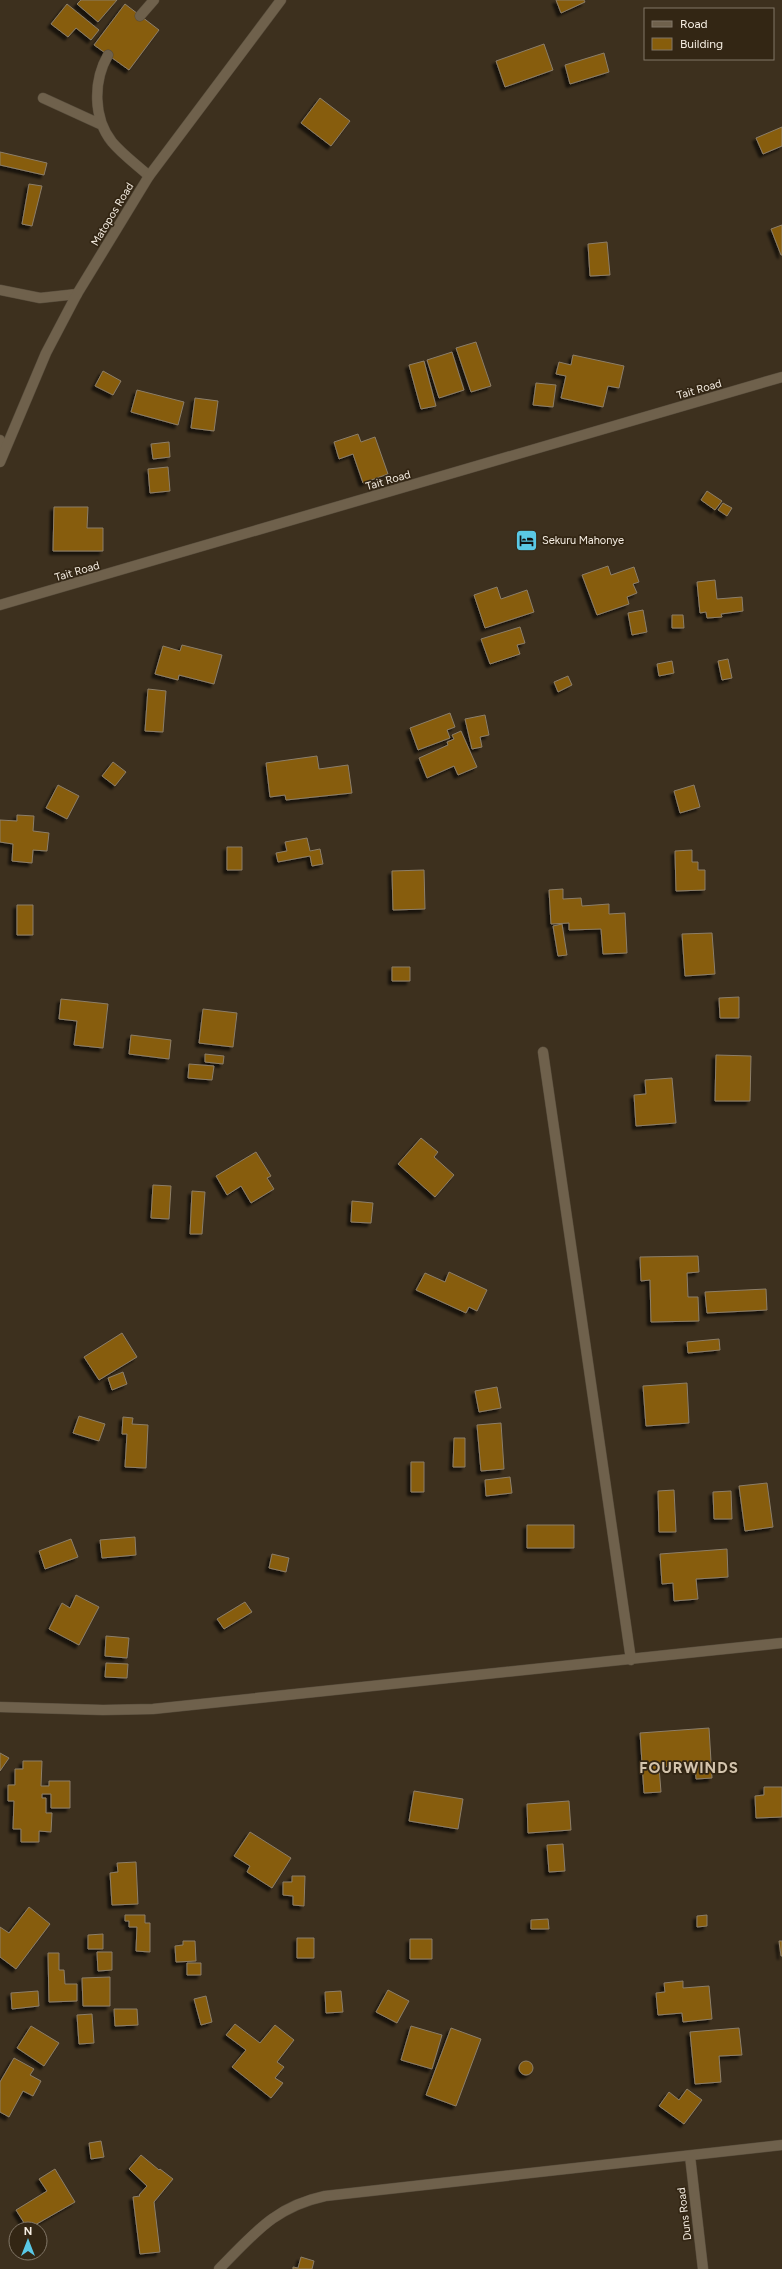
<svg xmlns="http://www.w3.org/2000/svg" width="782" height="2269" viewBox="0 0 782 2269" font-family="Figtree,sans-serif">
<style>
.building{fill:#875d0b;stroke:#8c7e69;filter:url(#shadow)}
.lines{fill:none;stroke-linecap:round;stroke-linejoin:round}
.lane-casing{stroke:#564b3b;stroke-width:11}
.street-casing{stroke:#564b3b;stroke-width:11}
.secondary-casing{stroke:#564b3b;stroke-width:11}
.lane{stroke:#6f614c;stroke-width:10}
.street{stroke:#6f614c;stroke-width:10}
.secondary{stroke:#6f614c;stroke-width:10}
.labels{text-anchor:middle;stroke-width:3.5;stroke-linejoin:round;paint-order:stroke}
.street-label{font-size:11px;fill:#f6eee3;stroke:#332614}
.poi-label{font-size:11px;fill:#f6eee3;stroke:#332614;text-anchor:start}
.district-label{font-size:15px;font-weight:bold;letter-spacing:1px;fill:#d4c4ad;stroke:#332614}
</style>
<defs>
<filter id="shadow"><feDropShadow dx="-3.5" dy="3.5" stdDeviation="1" flood-color="#0009"/></filter>
</defs>
<rect width="100%" height="100%" fill="#3d301e"/>
<path class="building" d="M81,0H117L98,22L77,4Z
M556,0H584L585,2L561,13Z
M67,4L99,30L91,40L76,28L68,37L51,24Z
M125,4L159,30L129,70L94,45Z
M544,44L553,70L505,87L496,61Z
M604,53L609,72L570,84L565,65Z
M320,98L350,121L331,146L301,123Z
M782,127V146L763,154L756,138Z
M0,152L47,163L44,175L0,165Z
M29,184L42,186L32,226L22,224Z
M782,225V255H781L771,229Z
M607,242L610,275L590,276L588,244Z
M476,342L491,386L471,392L456,348Z
M452,352L464,390L439,398L427,360Z
M573,355L624,366L619,388L608,386L603,407L561,398L566,376L556,374L559,362L571,365Z
M424,361L436,406L421,409L409,365Z
M103,371L121,381L113,395L95,386Z
M536,383L556,385L553,407L533,405Z
M137,390L184,402L178,425L131,412Z
M195,398L218,401L214,431L191,428Z
M358,434L361,442L375,437L388,474L363,483L353,454L339,459L334,442Z
M169,442L170,457L153,459L151,444Z
M168,467L170,491L150,493L148,469Z
M707,491L722,501L715,510L701,500Z
M723,503L732,508L727,516L718,510Z
M54,507H88L87,528H103V551H53Z
M608,566L611,575L634,567L639,582L633,584L637,593L627,597L629,604L597,615L582,575Z
M715,580L717,599L742,597L743,611L721,614L722,617L707,618L706,612L700,613L697,582Z
M497,587L501,599L527,590L534,612L485,628L474,595Z
M643,610L647,632L632,635L628,613Z
M672,615H683L684,628H672Z
M520,627L525,643L517,645L520,654L490,664L481,639Z
M182,645L222,655L214,684L179,675L178,680L155,674L163,646L180,651Z
M728,659L732,678L722,680L718,661Z
M672,661L674,673L659,676L657,664Z
M568,676L572,685L558,692L554,682Z
M148,689L166,691L163,732L145,731Z
M450,713L455,727L447,730L450,738L418,750L410,728Z
M485,715L489,735L480,737L482,747L472,749L465,719Z
M461,731L477,767L458,775L454,766L427,778L419,758L448,745L447,742L454,739L452,735Z
M317,756L319,769L348,765L352,793L286,800L285,795L270,797L266,763Z
M113,762L126,772L115,786L102,776Z
M58,785L79,796L67,819L46,808Z
M694,785L700,807L680,813L674,791Z
M17,815L34,816L33,831L49,833L47,851L33,850L32,863L12,861L13,844L0,842V820L17,821Z
M307,838L310,851L320,849L323,864L312,866L310,856L278,862L276,853L287,851L285,842Z
M227,847H242V870H227Z
M692,850V862H698V870H705V890L676,891L675,851Z
M424,870L425,909L393,910L392,871Z
M563,889V899L581,898L582,906L609,904V914L625,913L627,953L603,954L601,929L569,930V923L551,924L549,890Z
M17,905H33V935H17Z
M562,924L567,955L558,956L553,926Z
M712,933L715,974L685,976L682,934Z
M392,967H410V981H392Z
M739,997V1018H720L719,998Z
M61,999L108,1004L103,1048L74,1045L77,1021L59,1019Z
M203,1009L237,1013L233,1047L199,1043Z
M131,1035L171,1040L169,1059L129,1054Z
M205,1054L224,1056L223,1064L205,1062Z
M716,1055L751,1056L750,1101H715Z
M189,1064L214,1066L212,1080L188,1078Z
M672,1078L676,1123L636,1126L634,1095L646,1094L645,1080Z
M421,1138L438,1152L434,1157L454,1175L435,1197L398,1164Z
M256,1152L271,1176L267,1178L274,1189L251,1203L241,1186L227,1195L216,1176Z
M153,1185L171,1186L169,1219L151,1218Z
M192,1191L205,1192L202,1234H190Z
M352,1201L373,1203L371,1223L351,1222Z
M698,1256L699,1272L687,1273L688,1297H698L699,1321L651,1322L650,1280L641,1281L640,1257Z
M449,1272L487,1290L477,1311L469,1307L466,1313L416,1290L425,1273L445,1282Z
M766,1289L767,1310L707,1313L705,1292Z
M122,1333L137,1357L99,1380L84,1357Z
M719,1339L720,1350L688,1353L687,1342Z
M123,1372L127,1384L112,1390L108,1378Z
M687,1383L689,1423L646,1426L643,1386Z
M497,1387L501,1408L479,1412L475,1391Z
M79,1416L105,1424L99,1441L73,1433Z
M123,1417L133,1418L132,1424L148,1425L146,1468L125,1467L127,1434H122Z
M501,1423L504,1469L481,1471L477,1425Z
M454,1438H465V1467H453Z
M411,1462H424V1492H411Z
M510,1477L512,1493L486,1496L485,1480Z
M767,1483L773,1527L745,1531L739,1486Z
M674,1490L676,1532H659L658,1491Z
M731,1491L732,1519H714L713,1492Z
M527,1525H574V1548H527Z
M135,1537L136,1555L102,1558L100,1540Z
M71,1539L78,1557L45,1569L39,1551Z
M727,1549L728,1577L696,1579L698,1599L674,1601L673,1583L662,1584L660,1554Z
M272,1554L289,1558L286,1572L269,1568Z
M76,1595L99,1607L79,1645L49,1629L62,1603L70,1608Z
M245,1602L252,1612L224,1629L217,1619Z
M106,1636L129,1638L127,1658L105,1656Z
M106,1663L128,1664L127,1678L105,1677Z
M709,1728L712,1778L696,1779L695,1765L659,1767L661,1792L644,1793L640,1733Z
M0,1753L9,1758L0,1771Z
M23,1761H42L41,1786H49V1781H70V1808H51V1794H42V1798H46V1813H52L51,1832L39,1831V1842H21V1829H13L14,1801H8V1785H15V1769H23Z
M764,1787H782V1817L756,1818L755,1796L764,1795Z
M414,1791L463,1799L458,1829L409,1821Z
M569,1801L571,1830L528,1833L527,1804Z
M250,1832L291,1858L272,1888L247,1872L250,1866L234,1856Z
M563,1844L565,1871L549,1872L547,1845Z
M136,1862L138,1904L112,1905L110,1873L118,1872L117,1863Z
M292,1876H305L304,1906L293,1905V1896L283,1895V1882H292Z
M29,1907L50,1924L16,1969L0,1957V1927L9,1933Z
M125,1915H145V1923H150V1952L136,1951L137,1927H129V1921H125Z
M707,1915V1926L697,1927V1916Z
M548,1919L549,1929H531V1920Z
M103,1934V1949H88V1935Z
M297,1938H314V1958H297Z
M410,1939H432V1959H410Z
M183,1941H195L196,1961L176,1962L175,1946L183,1945Z
M779,1941H782V1956H781Z
M97,1952H112V1970L98,1971Z
M48,1953H59V1970H64L65,1984H77V2001L49,2002Z
M187,1963H201V1975H187Z
M110,1977V2006H83L82,1978Z
M683,1981V1988L709,1986L712,2019L683,2022L682,2013L658,2015L656,1993L665,1992L664,1983Z
M388,1990L409,2001L397,2023L376,2012Z
M38,1991L39,2006L12,2009L11,1993Z
M341,1991L343,2012L326,2013L325,1992Z
M206,1996L212,2022L201,2025L194,1999Z
M114,2009H137L138,2025L115,2026Z
M92,2014L94,2043L79,2044L77,2015Z
M235,2024L260,2043L275,2025L294,2040L277,2062L284,2067L275,2078L283,2083L271,2098L232,2067L246,2050L226,2035Z
M31,2026L59,2043L44,2066L17,2048Z
M411,2026L442,2035L432,2069L401,2060Z
M451,2028L481,2039L456,2106L426,2095Z
M739,2028L742,2055L719,2056L721,2082L695,2084L690,2032Z
M14,2058L34,2069L30,2075L41,2081L33,2096L23,2091L9,2117L0,2112V2082Z
M519 2068a7 7 0 1 1 14 0a7 7 0 1 1-14 0Z
M687,2089L702,2100L684,2124L659,2106L669,2092L679,2100Z
M101,2141L104,2157L91,2159L89,2143Z
M141,2155L159,2170L160,2169L173,2179L154,2202L160,2252L140,2254L133,2197L140,2196L139,2195L147,2186L129,2169Z
M55,2169L75,2202L28,2229L16,2210L47,2191L39,2179Z
M301,2257L314,2261L312,2269H293V2267L298,2268Z"/>
<g class="lines">
<defs>
<path id="lane" d="M140,16L154,0
M108,55C93,81 93,118 112,142C123,155 137,165 149,176
M43,98L102,125
M0,290L40,298L77,294
M0,440L4,451"/>
<path id="street" d="M0,605L782,377
M543,1052L631,1660
M0,1707L103,1710L153,1709L782,1643
M690,2156L703,2269
M219,2269C254,2234 274,2207 325,2196L782,2145"/>
<path id="secondary" d="M0,462L46,353L77,294L149,176L281,0"/>
</defs>
<use href="#lane" class="lane-casing"/>
<use href="#street" class="street-casing"/>
<use href="#secondary" class="secondary-casing"/>
<use href="#lane" class="lane"/>
<use href="#street" class="street"/>
<use href="#secondary" class="secondary"/>
</g>
<defs>
<symbol id="hotel-square" viewBox="-11 -11 22 22"><rect x="-9" y="-9" width="18" height="18" rx="4" fill="#5ac8e5" stroke="#332614"/><path d="M-6-4.5h1.5V1H6V5H4.5V3h-9V5H-6ZM-4 0a1.8 1.8 0 1 1 3.6 0ZM.5 0V-2.5h3Q6-2.5 6 0Z" fill="#111"/></symbol>
</defs>
<g fill-rule="evenodd">
<use href="#hotel-square" x="514" y="528" width="25" height="25"/>
</g>
<g class="labels">
<g class="street-label">
<text transform="translate(112 214) rotate(-59)" y="4">Matopos Road</text>
<text transform="translate(699 389) rotate(-16)" y="4">Tait Road</text>
<text transform="translate(388 480) rotate(-16)" y="4">Tait Road</text>
<text transform="translate(77 571) rotate(-16)" y="4">Tait Road</text>
<text transform="translate(684 2214) rotate(-97)" y="4">Duns Road</text>
</g>
<g class="poi-label">
<text x="542" y="544">Sekuru Mahonye</text>
</g>
<g class="district-label">
<text x="689" y="1773">FOURWINDS</text>
</g>
</g>
<rect x="644" y="8" width="130" height="52" fill="#332614" stroke="#817667"/>
<rect x="652" y="21" width="20" height="6" fill="#6f614c" stroke="#817667"/>
<text x="680" y="28" font-size="12" fill="#f6eee3">Road</text>
<rect x="652" y="38" width="20" height="12" fill="#875d0b" stroke="#817667"/>
<text x="680" y="48" font-size="12" fill="#f6eee3">Building</text>
<g transform="translate(28 2241)"><circle r="19" fill="#332614" stroke="#817667"/>
<path d="M0-3L7 15L0 10L-7 15Z" fill="#5ac8e5"/>
<text y="-6" font-size="11" font-weight="bold" text-anchor="middle" fill="#f6eee3">N</text>
</g>
</svg>
